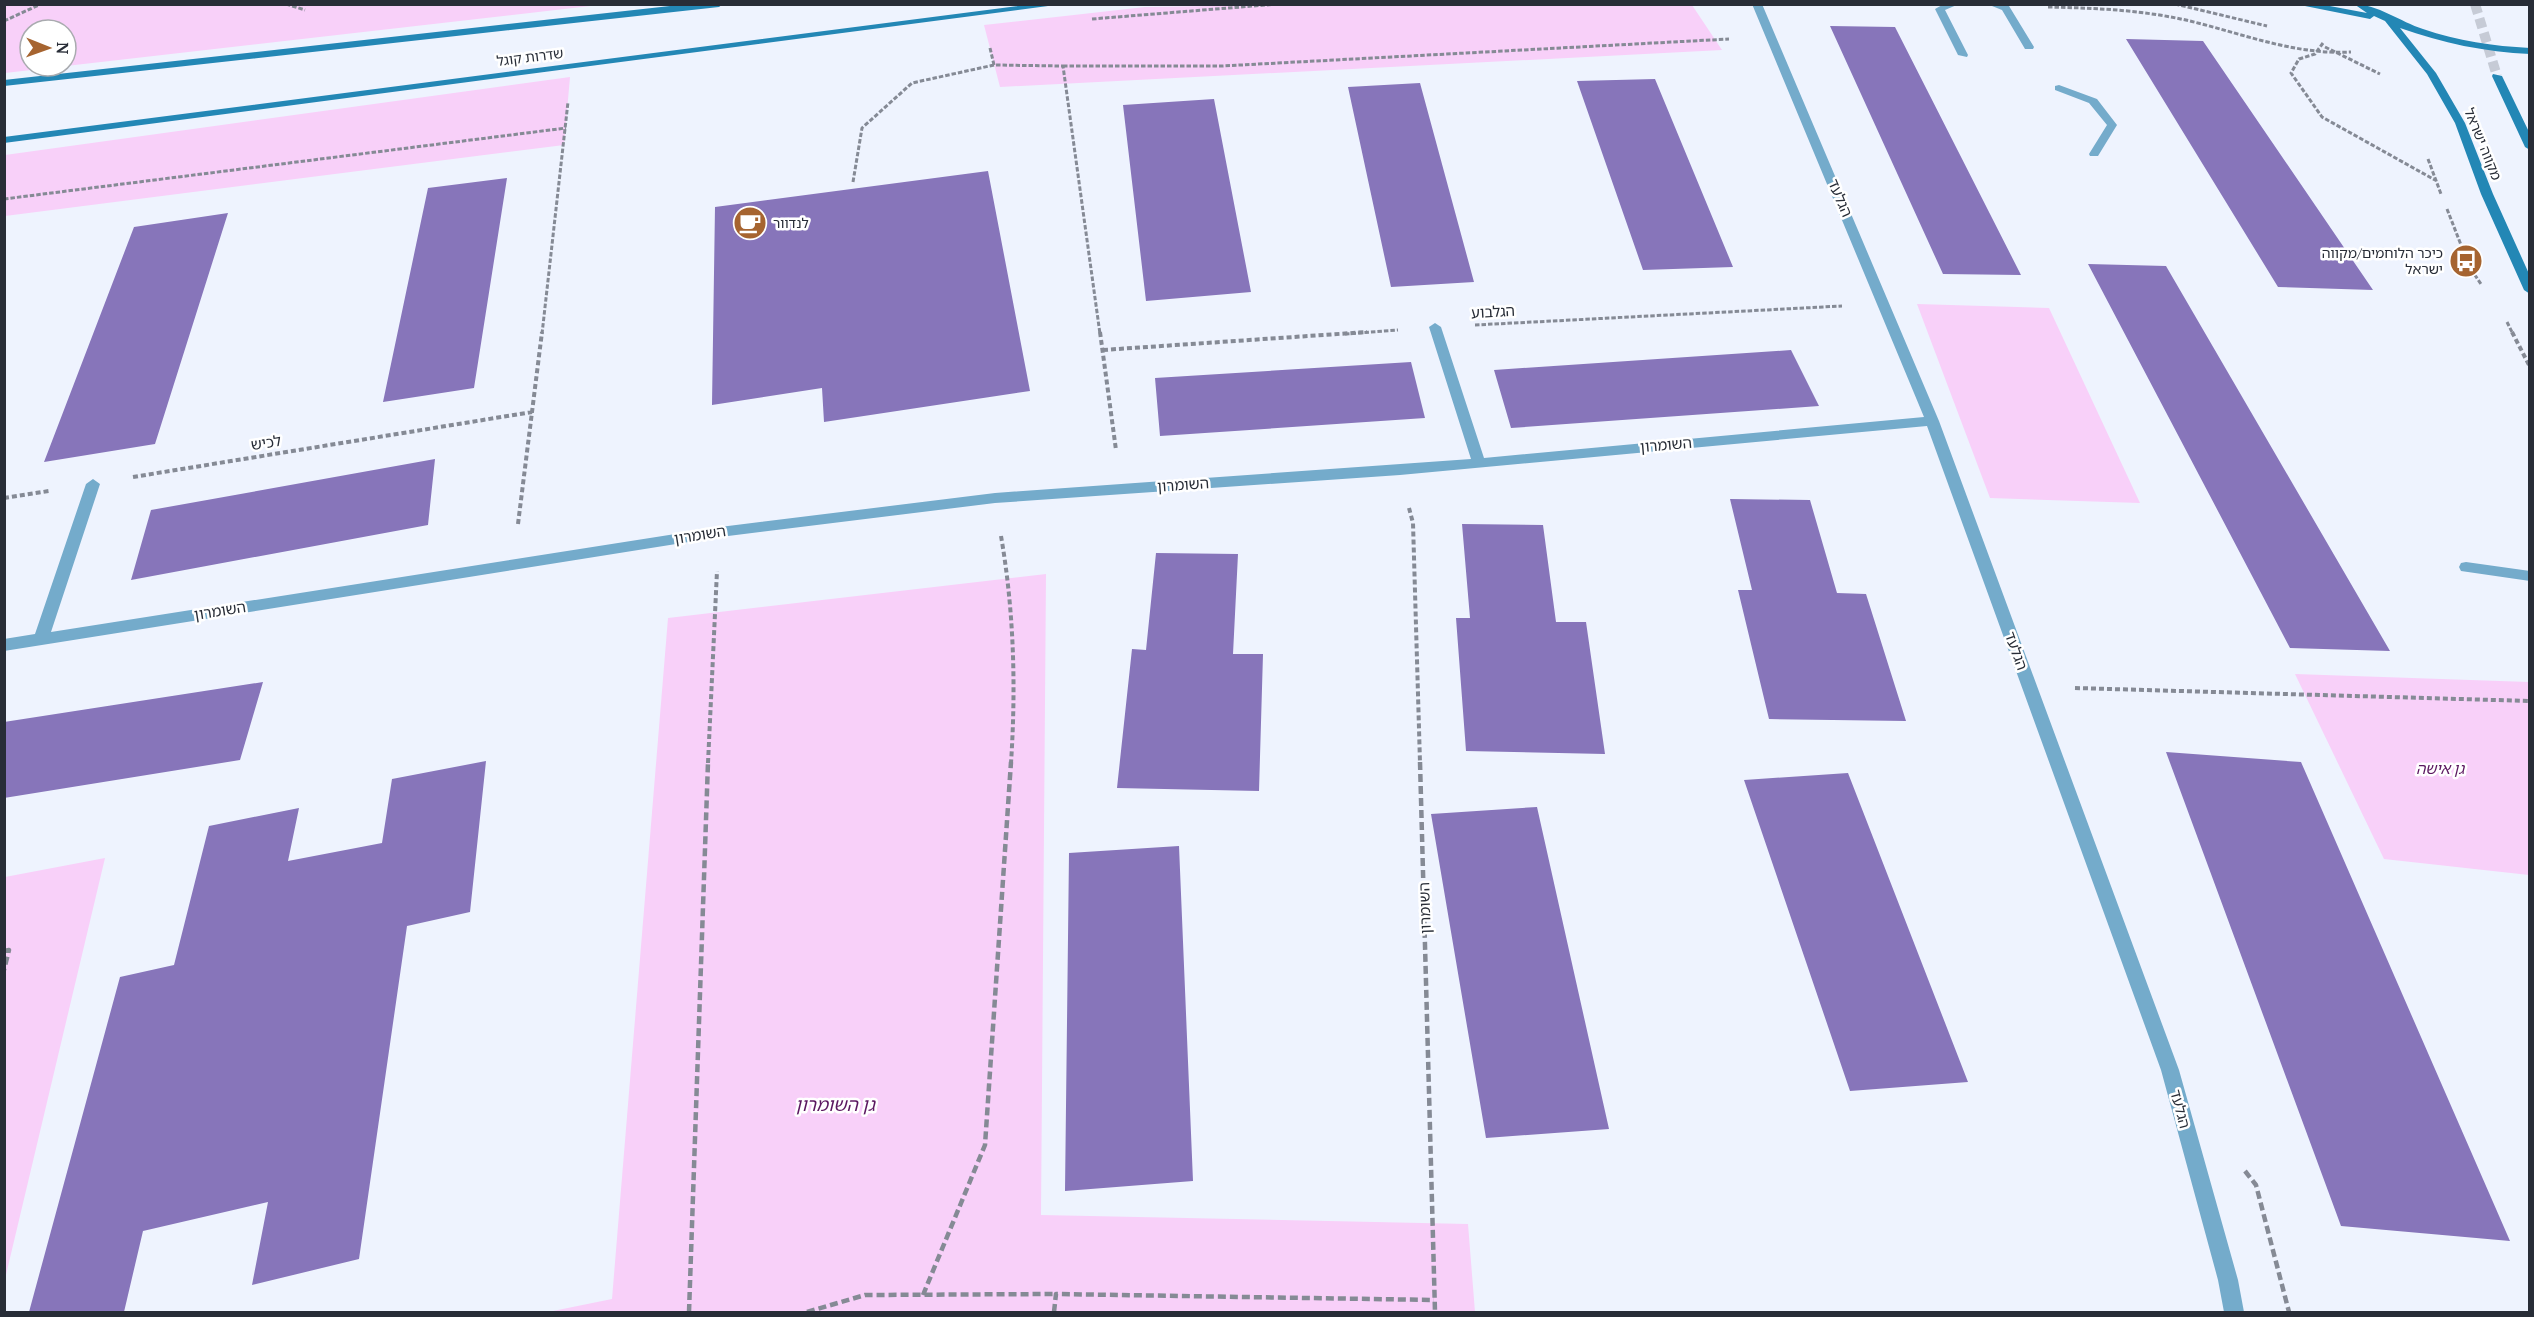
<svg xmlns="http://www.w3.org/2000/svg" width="2534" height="1317" viewBox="0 0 2534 1317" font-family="'PT Serif','Noto Sans Hebrew',serif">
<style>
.green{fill:#f8d0f9;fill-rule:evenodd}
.building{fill:#8775ba}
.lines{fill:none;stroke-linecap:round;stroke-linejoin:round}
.secondary-tunnel{stroke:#c6cbd6;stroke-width:10;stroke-dasharray:10 5;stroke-linecap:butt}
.path-far2{stroke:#858a95;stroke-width:3;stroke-dasharray:4.5 2;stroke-linecap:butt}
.path-far1{stroke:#858a95;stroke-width:4;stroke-dasharray:5 3;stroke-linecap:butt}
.path{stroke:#858a95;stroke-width:4.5;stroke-dasharray:8 4;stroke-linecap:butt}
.lane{fill:#74abcb;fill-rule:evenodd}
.street{fill:#74abcb;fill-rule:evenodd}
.secondary{fill:#2387b5;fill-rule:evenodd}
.labels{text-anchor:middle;stroke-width:5;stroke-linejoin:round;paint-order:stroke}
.far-street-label{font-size:14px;fill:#282d37;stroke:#fff}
.far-poi-label{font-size:14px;fill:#282d37;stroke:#fff;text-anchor:start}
.street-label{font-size:15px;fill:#282d37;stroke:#fff}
.park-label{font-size:15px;font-style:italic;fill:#5b1760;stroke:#fff}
.near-park-label{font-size:18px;font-style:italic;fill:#5b1760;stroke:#fff}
</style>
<rect width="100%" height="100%" fill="#eef3fe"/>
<path class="green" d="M5,4H599V5L5,73ZM30,30H66V66H30Z
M1351,4L1692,5L1722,50L1000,87L984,25L1145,7Z
M570,77L564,145L5,216V155Z
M1917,304L2049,308L2140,503L1990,498Z
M1046,574L1041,1215L1468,1224L1475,1312H548L612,1299L668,618Z
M2295,674L2529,682V875L2384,859Z
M105,858L5,1279V877Z"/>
<path class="building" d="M1830,26L1895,27L2021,275L1943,274Z
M2126,39L2203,41L2373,290L2278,287Z
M1655,79L1733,267L1643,270L1577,81Z
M1420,83L1474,282L1391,287L1348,87Z
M1214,99L1251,292L1146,301L1123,105Z
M988,171L1030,391L824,422L822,388L712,405L715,207Z
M507,178L474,388L383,402L428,188Z
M228,213L155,444L44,462L134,227Z
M2088,264L2166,266L2390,651L2290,648Z
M1791,350L1819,406L1511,428L1494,370Z
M1411,362L1425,418L1160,436L1155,378Z
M435,459L428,525L131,580L151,510Z
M1730,499L1810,500L1837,593L1866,594L1906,721L1769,719L1738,590H1752Z
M1462,524L1543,525L1556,622H1586L1605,754L1466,751L1456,618H1470Z
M1156,553L1238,554L1233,654H1263L1259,791L1117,788L1132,649L1146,650Z
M263,682L240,760L4,798V722Z
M2166,752L2301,762L2510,1241L2341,1226Z
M486,761L470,912L407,926L359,1259L252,1285L268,1202L143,1231L124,1312H29L120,977L174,965L209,826L299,808L288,861L382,843L392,779Z
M1848,773L1968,1082L1850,1091L1744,780Z
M1537,807L1609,1129L1486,1138L1431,814Z
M1179,846L1193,1181L1065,1191L1069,853Z"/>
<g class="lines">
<path class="secondary-tunnel" d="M2475,4L2497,76"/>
<path class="path-far2" d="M286,4L305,10
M2175,4L2267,26
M2048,7C2095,8 2143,10 2190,21C2244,34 2294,55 2351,52
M1092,19L1278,4
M4,21L41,4
M2323,43L2315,54L2299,59L2291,73L2322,117L2435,180
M2325,47L2380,74
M990,48L994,65
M1063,66H1222L1729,39
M2428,159L2441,194
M853,182L862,128L912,83L994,65L1063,66L1100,334
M4,199L566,128
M2447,209L2470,268L2481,284
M2507,322L2513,334
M1475,325L1842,306
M542,334L568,102
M1345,334L1398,330"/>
<path class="path-far1" d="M1100,332L1116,450
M2512,332L2530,367
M1103,350L1367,332
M133,477L532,412
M4,498L49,491
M1409,508L1413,523L1420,763
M518,524L542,332
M1001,536C1014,611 1016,687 1011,763
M2075,688L2530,701
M708,763L717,571"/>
<path class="path" d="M1420,762L1435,1312
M4,951L9,950L4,970
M2245,1171L2256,1185L2289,1312
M923,1295L985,1145L1011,762
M689,1312L708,762
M807,1312L865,1295L1056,1294
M1054,1312L1056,1294L1434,1300"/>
<path class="lane" d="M1944,4H1959L1945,10L1968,55L1967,57L1958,55L1935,9Z
M1987,4L2009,6L2034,47L2033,49H2025L2002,10Z
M2059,85L2097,99L2117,125L2098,156H2090L2089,154L2107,125L2089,103L2055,90V86Z
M2466,562L2530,571V581L2461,571L2459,567L2461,563Z"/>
<path class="street" d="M1752,4H1762L1939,421L2179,1070L2238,1280L2244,1312H2224L2218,1280L2161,1070L1927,426L1400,475L995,503L720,537L4,651V639L35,634L86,484L93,479L100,484L51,632L720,527L995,493L1471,459L1429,327L1435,323L1441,327L1484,458L1924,417Z"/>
<path class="secondary" d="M688,4H723L719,7L4,86V80Z
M1033,4H1063L4,143V137Z
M2295,4H2319L2367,13L2354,4C2377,4 2401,22 2423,29C2458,41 2493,46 2530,48V54C2485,52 2442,43 2400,28L2436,73L2465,123L2493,194L2530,276V294L2524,290L2481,194L2455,123L2427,74L2385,21L2374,16L2370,19Z
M2493,74L2502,76L2530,134V150L2525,147L2492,76Z"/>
</g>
<defs>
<symbol id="cafe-disc" viewBox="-11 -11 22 22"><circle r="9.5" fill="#a66430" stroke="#fff"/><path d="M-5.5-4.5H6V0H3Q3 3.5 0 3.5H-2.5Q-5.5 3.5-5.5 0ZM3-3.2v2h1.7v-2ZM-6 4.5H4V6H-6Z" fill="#fff"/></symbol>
<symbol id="bus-disc" viewBox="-11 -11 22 22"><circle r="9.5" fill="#a66430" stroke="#fff"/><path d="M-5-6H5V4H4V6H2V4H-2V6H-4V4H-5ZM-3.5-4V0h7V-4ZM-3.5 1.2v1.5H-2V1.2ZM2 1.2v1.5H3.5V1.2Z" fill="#fff"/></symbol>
</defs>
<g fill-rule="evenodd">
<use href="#cafe-disc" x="731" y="204" width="38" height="38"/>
<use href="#bus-disc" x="2447" y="242" width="38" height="38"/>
</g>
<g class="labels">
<g class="far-street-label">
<text transform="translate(530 57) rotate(-7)" y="5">שדרות קוגל</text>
<text transform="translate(2483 144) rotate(68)" y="5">מקווה ישראל</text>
</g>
<g class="far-poi-label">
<text x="773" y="228">לנדוור</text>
<text x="2443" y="258" text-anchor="end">כיכר הלוחמים/מקווה<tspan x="2443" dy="16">ישראל</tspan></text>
</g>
<g class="street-label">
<text transform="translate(1840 198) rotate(67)" y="5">הגלעד</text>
<text transform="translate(1493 312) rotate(-3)" y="5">הגלבוע</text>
<text transform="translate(266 443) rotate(-9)" y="5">לכיש</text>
<text transform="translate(1666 445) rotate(-5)" y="5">השומרון</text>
<text transform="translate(1183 485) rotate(-4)" y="5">השומרון</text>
<text transform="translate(700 535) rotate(-9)" y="5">השומרון</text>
<text transform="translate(220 611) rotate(-9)" y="5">השומרון</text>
<text transform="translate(2016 651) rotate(70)" y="5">הגלעד</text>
<text transform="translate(1425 908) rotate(-92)" y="5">השומרון</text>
<text transform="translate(2180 1109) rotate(75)" y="5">הגלעד</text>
</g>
<g class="park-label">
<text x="2440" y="774">גן אישה</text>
</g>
<g class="near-park-label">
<text x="835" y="1111">גן השומרון</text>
</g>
</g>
<rect width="2534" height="1317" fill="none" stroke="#282d37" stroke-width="12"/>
<g transform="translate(48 48) rotate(91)"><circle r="28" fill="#ffffff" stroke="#a9abaf" stroke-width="1.5"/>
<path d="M0-4.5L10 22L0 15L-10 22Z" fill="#a66430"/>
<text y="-9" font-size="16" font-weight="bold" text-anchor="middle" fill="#282d37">N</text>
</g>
</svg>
